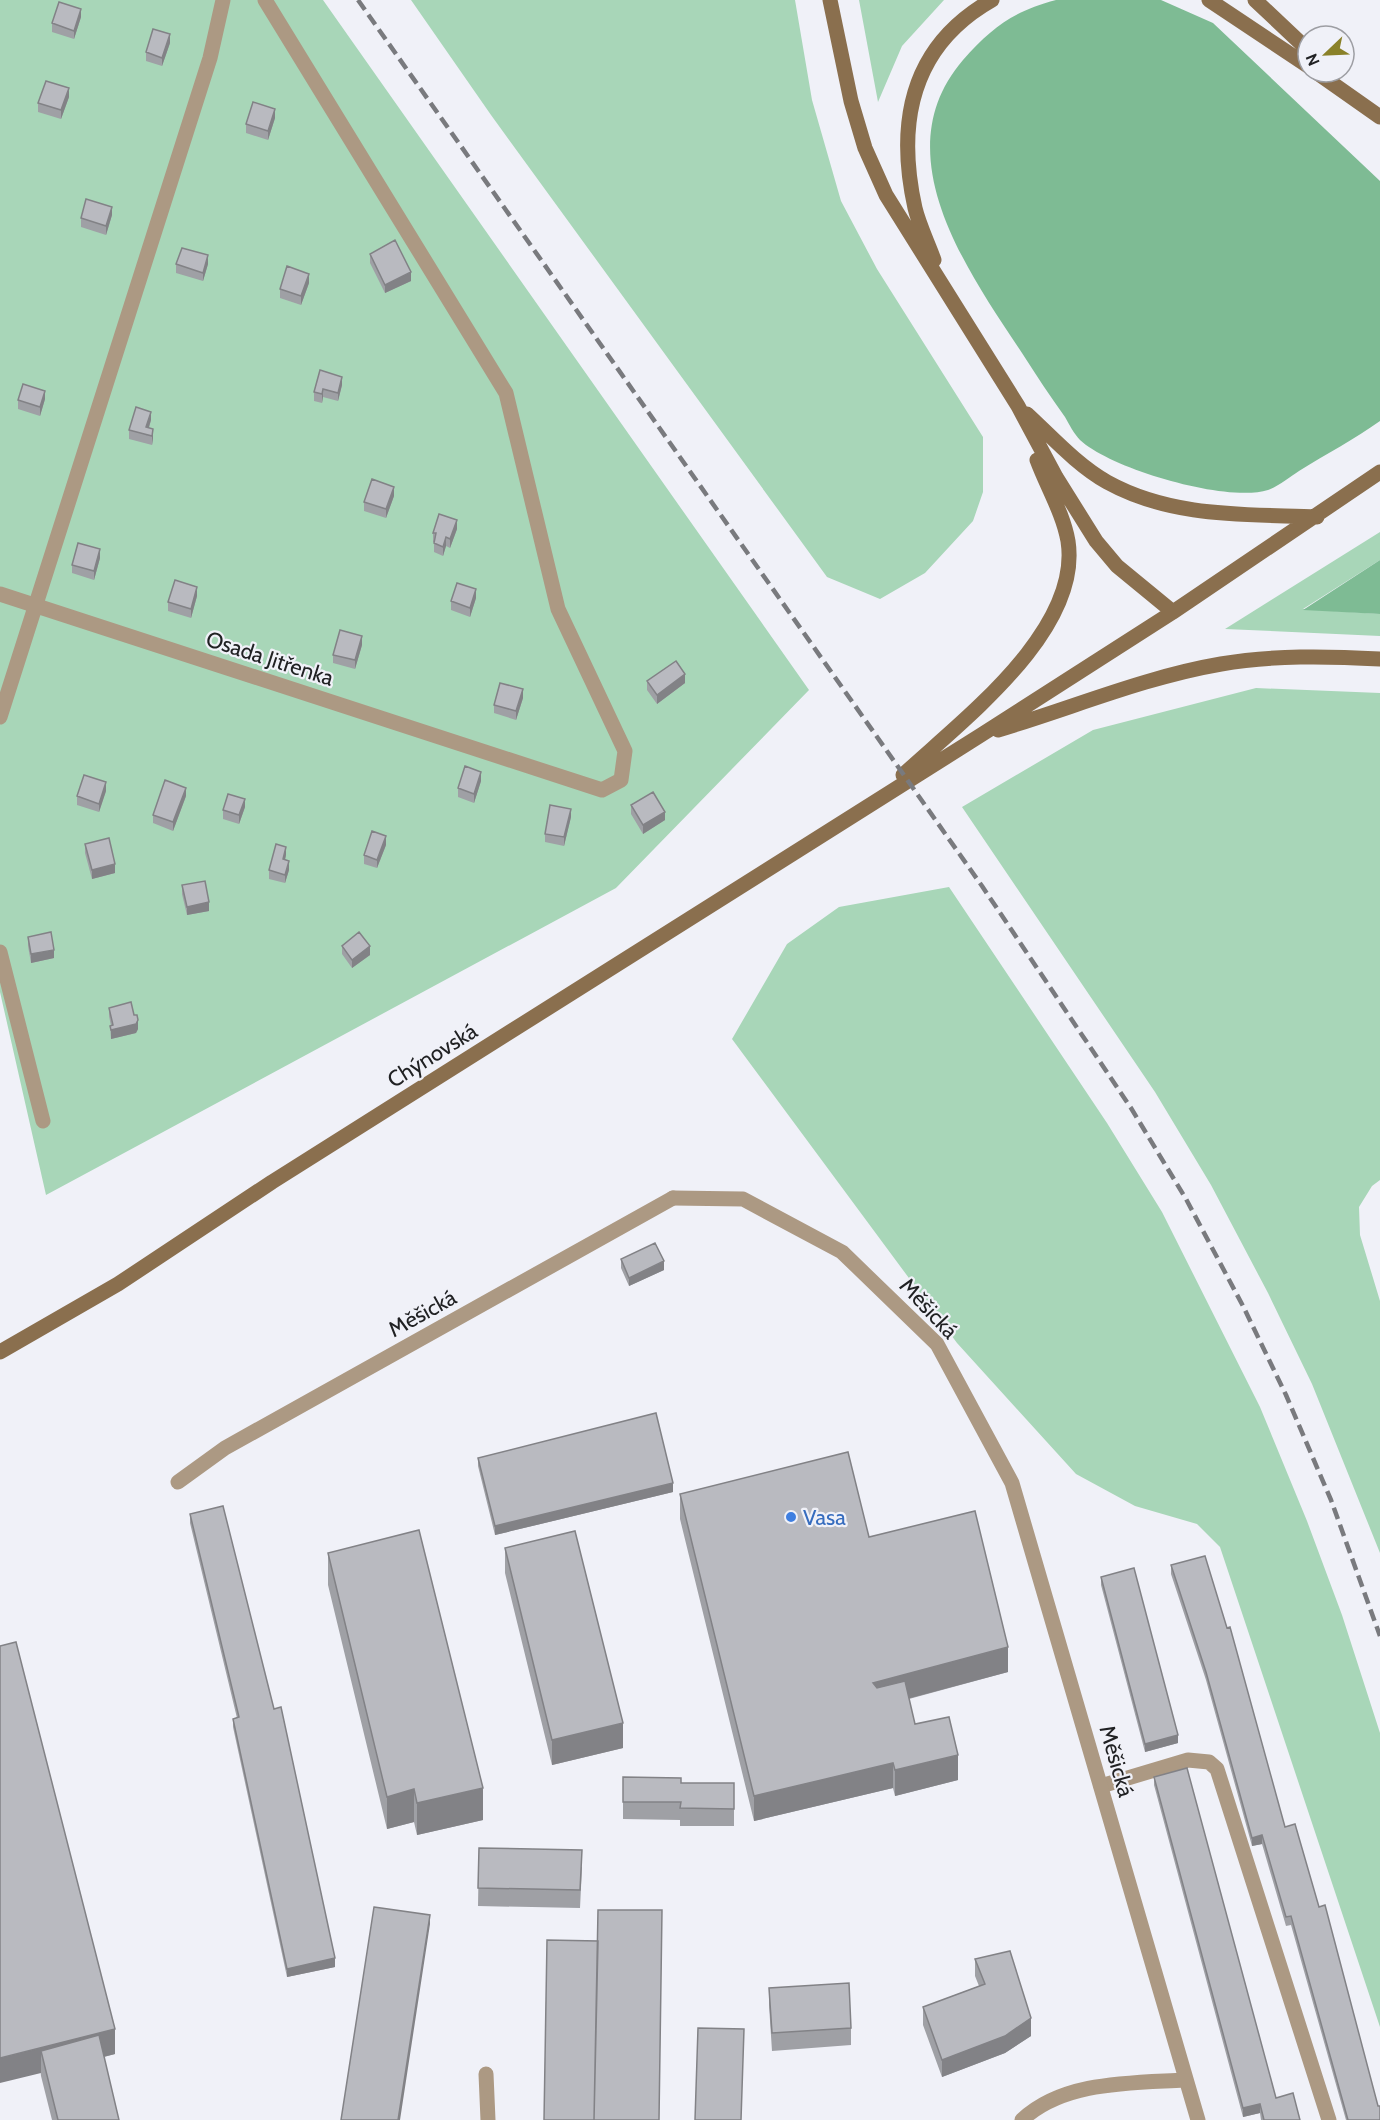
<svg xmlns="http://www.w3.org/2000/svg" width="1380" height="2120" viewBox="0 0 1380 2120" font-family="Cabin,sans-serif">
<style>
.green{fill:#a8d6b8}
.forest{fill:#7ebb94}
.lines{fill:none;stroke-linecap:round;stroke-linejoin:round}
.service{stroke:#ac9983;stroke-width:15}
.minor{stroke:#ac9983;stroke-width:15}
.secondary{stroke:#8a6f4e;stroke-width:15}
.rail{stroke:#797a7e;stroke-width:4.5;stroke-dasharray:12 6;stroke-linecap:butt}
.wall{fill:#9fa0a5}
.shaded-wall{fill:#828286}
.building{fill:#b9bac0;stroke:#828286;stroke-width:1.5}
.shop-dot{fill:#3f7fe0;stroke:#f0f1f8;stroke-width:2}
.labels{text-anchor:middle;stroke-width:4.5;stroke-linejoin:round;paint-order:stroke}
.street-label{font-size:22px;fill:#202123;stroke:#f0f1f8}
.shop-label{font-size:22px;fill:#366cbe;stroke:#f0f1f8;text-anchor:start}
</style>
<rect width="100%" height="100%" fill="#f0f1f8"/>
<path class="green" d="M0,0H323L809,690L616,888L46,1195L0,992Z
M411,0H795L812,100L841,201L877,269L983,437V492L973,521L925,573L880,599L827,577L491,115Z
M859,0H944L902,46L878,102Z
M1380,532V560L1303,609L1380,614V636L1225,629Z
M1256,688L1380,693V1180L1372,1186L1359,1207L1360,1235L1380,1301V1553L1312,1384L1268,1293L1211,1185L1155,1092L962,807L1093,730Z
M949,887L1107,1123L1162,1212L1260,1407L1307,1521L1342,1615L1380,1733V2027L1220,1547L1197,1524L1135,1506L1076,1474L957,1343L732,1039L787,944L839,907Z"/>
<path class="forest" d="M1056,0H1161L1213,23L1380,181V421C1355,439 1326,454 1299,471C1290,477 1279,486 1268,490C1227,503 1111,469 1080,440C1074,434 1069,424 1065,417C1050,396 1036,375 1022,353C967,270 883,153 963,60C992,27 1014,11 1056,0Z
M1380,560V614L1303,610Z"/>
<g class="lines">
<path class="service" d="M0,594L602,790L621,780L625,751L558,609L506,393L265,0
M0,717L210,58L223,0
M0,952L43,1121
M178,1482L225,1448L673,1198
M1101,1786L1188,1760L1209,1762L1217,1769L1329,2120
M486,2074L488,2120
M1022,2120C1063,2081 1131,2083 1184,2080"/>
<path class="minor" d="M673,1198L743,1199L842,1252L937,1344L1012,1483L1198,2120"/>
<path class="secondary" d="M830,0L851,101L865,148L886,195L1018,406L1056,477L1096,541L1117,566L1173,612
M1209,0L1308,66
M1255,0L1308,50
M1316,72L1380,117
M934,260C928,243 919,225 915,208C896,122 911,46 992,0
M1027,414C1052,437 1077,465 1107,482C1172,518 1245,514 1317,517
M998,730C1072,708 1145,677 1221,664C1273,655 1327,656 1380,659
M903,775C961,721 1082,631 1068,541C1063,513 1047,487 1037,460
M0,1352L118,1284L272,1182L981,735L1173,612L1380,472"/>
<path class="rail" d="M358,0L982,886L1131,1108L1186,1199L1243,1306L1286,1395L1331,1500L1380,1636"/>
</g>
<path class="wall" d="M81,17L74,39L52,32V23Z
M170,43L162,66L146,61V52Z
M69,97L61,119L38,112V103Z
M275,118L268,140L246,133V124Z
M112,215L106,235L81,227V218Z
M370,254L411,281L385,293L370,263Z
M176,264H208L203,281L176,273Z
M309,283L301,305L280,298V289Z
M320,370L342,385L338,401L323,397L322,403L314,401V392Z
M45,399L40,416L18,409V400Z
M151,420L149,428L153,438L152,445L129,439V430Z
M394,496L386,518L364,511V502Z
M457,529L450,548L446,546L443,556L434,552V542H433V533Z
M100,558L94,580L72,573V565Z
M197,596L191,618L168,611V602Z
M476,598L470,617L451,610V601Z
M362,645L355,669L333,663V655Z
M647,681L685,683L657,704L647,690Z
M523,698L516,720L494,713V705Z
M481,781L474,803L458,797V788Z
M106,791L99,812L77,805V796Z
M186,796L173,831L153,823V815Z
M631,805L665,820L643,834L631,814Z
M245,807L239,824L223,819V810Z
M571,817L564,846L545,842V834Z
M85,844L115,873L92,879L85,853Z
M386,845L377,868L364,864V855Z
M286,855L285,860L289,870L285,883L269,879V870Z
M182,885L209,911L187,915L182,894Z
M28,937L54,958L31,963L28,946Z
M342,946L370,955L352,968L342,954Z
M109,1008L138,1029L136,1033L111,1039L110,1026H111L109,1016Z
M621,1259L664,1270L629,1286L621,1268Z
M478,1458L673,1492L495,1535L478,1466Z
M680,1494L1008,1672L909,1699L915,1724L958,1780L895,1796L893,1788L754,1821L680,1519Z
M190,1514L274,1709L335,1967L287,1977L233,1727V1719L237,1718L190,1523Z
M505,1548L623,1748L552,1765L505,1573Z
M328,1553L483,1820L417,1835L414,1822L387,1829L328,1585Z
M1171,1565L1285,1827L1380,2120H1346L1291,1925L1286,1926L1262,1844L1252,1846L1206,1680L1171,1574Z
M1101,1577L1178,1743L1145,1752L1101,1585Z
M0,1646L115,2054L104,2057L119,2120H52L41,2076Z
M623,1777L734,1809V1826H680V1820L623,1819Z
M1154,1777L1276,2098L1300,2120H1261L1260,2113L1243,2117L1154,1785Z
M479,1848L582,1867L580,1908L478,1906Z
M975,1959L1031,2036L1005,2053L942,2077L923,2025V2007L979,1986L975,1976Z
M769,1988L851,2028V2045L772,2051L769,2005Z"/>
<path class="shaded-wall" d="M81,9V17L74,39V31Z
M170,34V43L162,66V58Z
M69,88V97L61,119V110Z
M275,109V118L268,140V131Z
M112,207V215L106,235V226Z
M208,255V264L203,281V273Z
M411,272V281L385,293V285Z
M309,274V283L301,305V296Z
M342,377V385L338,401V393Z
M323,389V397L322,403V394Z
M45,391V399L40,416V407Z
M151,412V420L146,436V427Z
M153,429V438L152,445V436Z
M394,487V496L386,518V509Z
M457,520V529L450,548V539Z
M446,537V546L443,556V547Z
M100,549V558L94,580V571Z
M197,587V596L191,618V609Z
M476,589V598L470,617V608Z
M362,636V645L355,669V660Z
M685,674V683L657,704V695Z
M523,689V698L516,720V711Z
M481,772V781L474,803V794Z
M106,782V791L99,812V804Z
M186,788V796L173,831V822Z
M245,799V807L239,824V815Z
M571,809V817L564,846V837Z
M665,812V820L643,834V825Z
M386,836V845L377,868V860Z
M286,847V855L283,868V859Z
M289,861V870L285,883V875Z
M115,864V873L92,879V870Z
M209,902V911L187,915V907Z
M370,946V955L352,968V960Z
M54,950V958L31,963V954Z
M138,1020V1029L136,1033L111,1039V1030Z
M664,1261V1270L629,1286V1278Z
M673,1483V1492L495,1535V1526Z
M1008,1647V1672L873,1708V1683Z
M623,1723V1748L552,1765V1740Z
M1178,1735V1743L1145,1752V1744Z
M958,1755V1780L895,1796V1770Z
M893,1763V1788L754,1821V1796Z
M483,1788V1820L417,1835V1803Z
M414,1789V1822L387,1829V1797Z
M1262,1835V1844L1252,1846V1838Z
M430,1915V1924L400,2120H398Z
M335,1958V1967L287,1977V1969Z
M1031,2018V2036L1005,2053L942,2077V2060Z
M115,2029V2054L46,2071L41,2051V2073L0,2083V2058Z
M1260,2104V2113L1243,2117V2108Z"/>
<path class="building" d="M59,2L81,9L74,31L52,23Z
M153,29L170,34L162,58L146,52Z
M46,81L69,88L61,110L38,103Z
M253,102L275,109L268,131L246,124Z
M86,199L112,207L106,226L81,218Z
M395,240L411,272L385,285L370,254Z
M182,248L208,255L203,273L176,264Z
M287,266L309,274L301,296L280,289Z
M320,370L342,377L338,393L323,389L322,394L314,392Z
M23,384L45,391L40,407L18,400Z
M136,407L151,412L146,427L153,429L152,436L129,430Z
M372,479L394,487L386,509L364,502Z
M439,514L457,520L450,539L446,537L443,547L434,543L436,533H433Z
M78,543L100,549L94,571L72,565Z
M175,580L197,587L191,609L168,602Z
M457,583L476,589L470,608L451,601Z
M340,630L362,636L355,660L333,655Z
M676,661L685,674L657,695L647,681Z
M500,683L523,689L516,711L494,705Z
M465,766L481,772L474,794L458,788Z
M84,775L106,782L99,804L77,796Z
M165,780L186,788L173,822L153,815Z
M653,792L665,812L643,825L631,805Z
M228,794L245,799L239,815L223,810Z
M550,805L571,809L564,837L545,834Z
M372,831L386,836L377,860L364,855Z
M109,838L115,864L92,870L85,844Z
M276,844L286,847L283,859L289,861L285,875L269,870Z
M205,881L209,902L187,907L182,885Z
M51,932L54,950L31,954L28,937Z
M359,932L370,946L352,960L342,946Z
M131,1002L134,1015H137L138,1020L136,1024L111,1030L110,1026L113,1025L109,1008Z
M655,1243L664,1261L629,1278L621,1259Z
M656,1413L673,1483L495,1526L478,1458Z
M848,1452L869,1537L975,1511L1008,1647L873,1683L877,1688L905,1681L915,1724L949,1717L958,1755L895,1770L893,1763L754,1796L680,1494Z
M223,1506L274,1709L281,1707L335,1958L287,1969L233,1719L239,1717L190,1514Z
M419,1530L483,1788L417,1803L414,1789L387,1797L328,1553Z
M575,1531L623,1723L552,1740L505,1548Z
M1205,1556L1227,1628L1230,1627L1285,1827L1295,1824L1319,1907L1325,1905L1378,2106H1380V2120H1348L1291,1916L1286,1917L1262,1835L1252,1838L1206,1672L1171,1565Z
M1134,1568L1178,1735L1145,1744L1101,1577Z
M16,1642L115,2029L0,2058V1646Z
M1187,1768L1276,2098L1293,2093L1300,2120H1264L1260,2104L1243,2108L1154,1777Z
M623,1777L681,1778V1783H734V1809L680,1808L681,1802H623Z
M479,1848L582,1850L580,1890L478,1888Z
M374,1907L430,1915L398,2120H341Z
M598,1910H662L659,2120H594Z
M547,1940L598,1941L594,2120H544Z
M1010,1951L1031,2018L1005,2036L942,2060L923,2007L985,1984L975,1959Z
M849,1983L851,2028L772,2033L769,1988Z
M698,2028L744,2029L741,2120H695Z
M99,2035L119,2120H58L41,2051Z"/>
<circle class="shop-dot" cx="791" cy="1517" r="6"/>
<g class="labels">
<g class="street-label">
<text transform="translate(270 658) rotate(18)" y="8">Osada Jitřenka</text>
<text transform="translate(432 1055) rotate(-32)" y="8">Chýnovská</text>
<text transform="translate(929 1308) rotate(47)" y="8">Měšická</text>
<text transform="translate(422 1313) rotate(-29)" y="8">Měšická</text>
<text transform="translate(1117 1761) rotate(74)" y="8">Měšická</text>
</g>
<g class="shop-label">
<text x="803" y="1525">Vasa</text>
</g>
</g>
<g transform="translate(1326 54) rotate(247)"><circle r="28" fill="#f0f1f8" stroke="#9d9ea3" stroke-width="1.5"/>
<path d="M0-4.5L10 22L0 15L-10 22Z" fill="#8a8129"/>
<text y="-9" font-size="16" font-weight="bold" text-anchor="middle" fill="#202123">N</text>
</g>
</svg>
